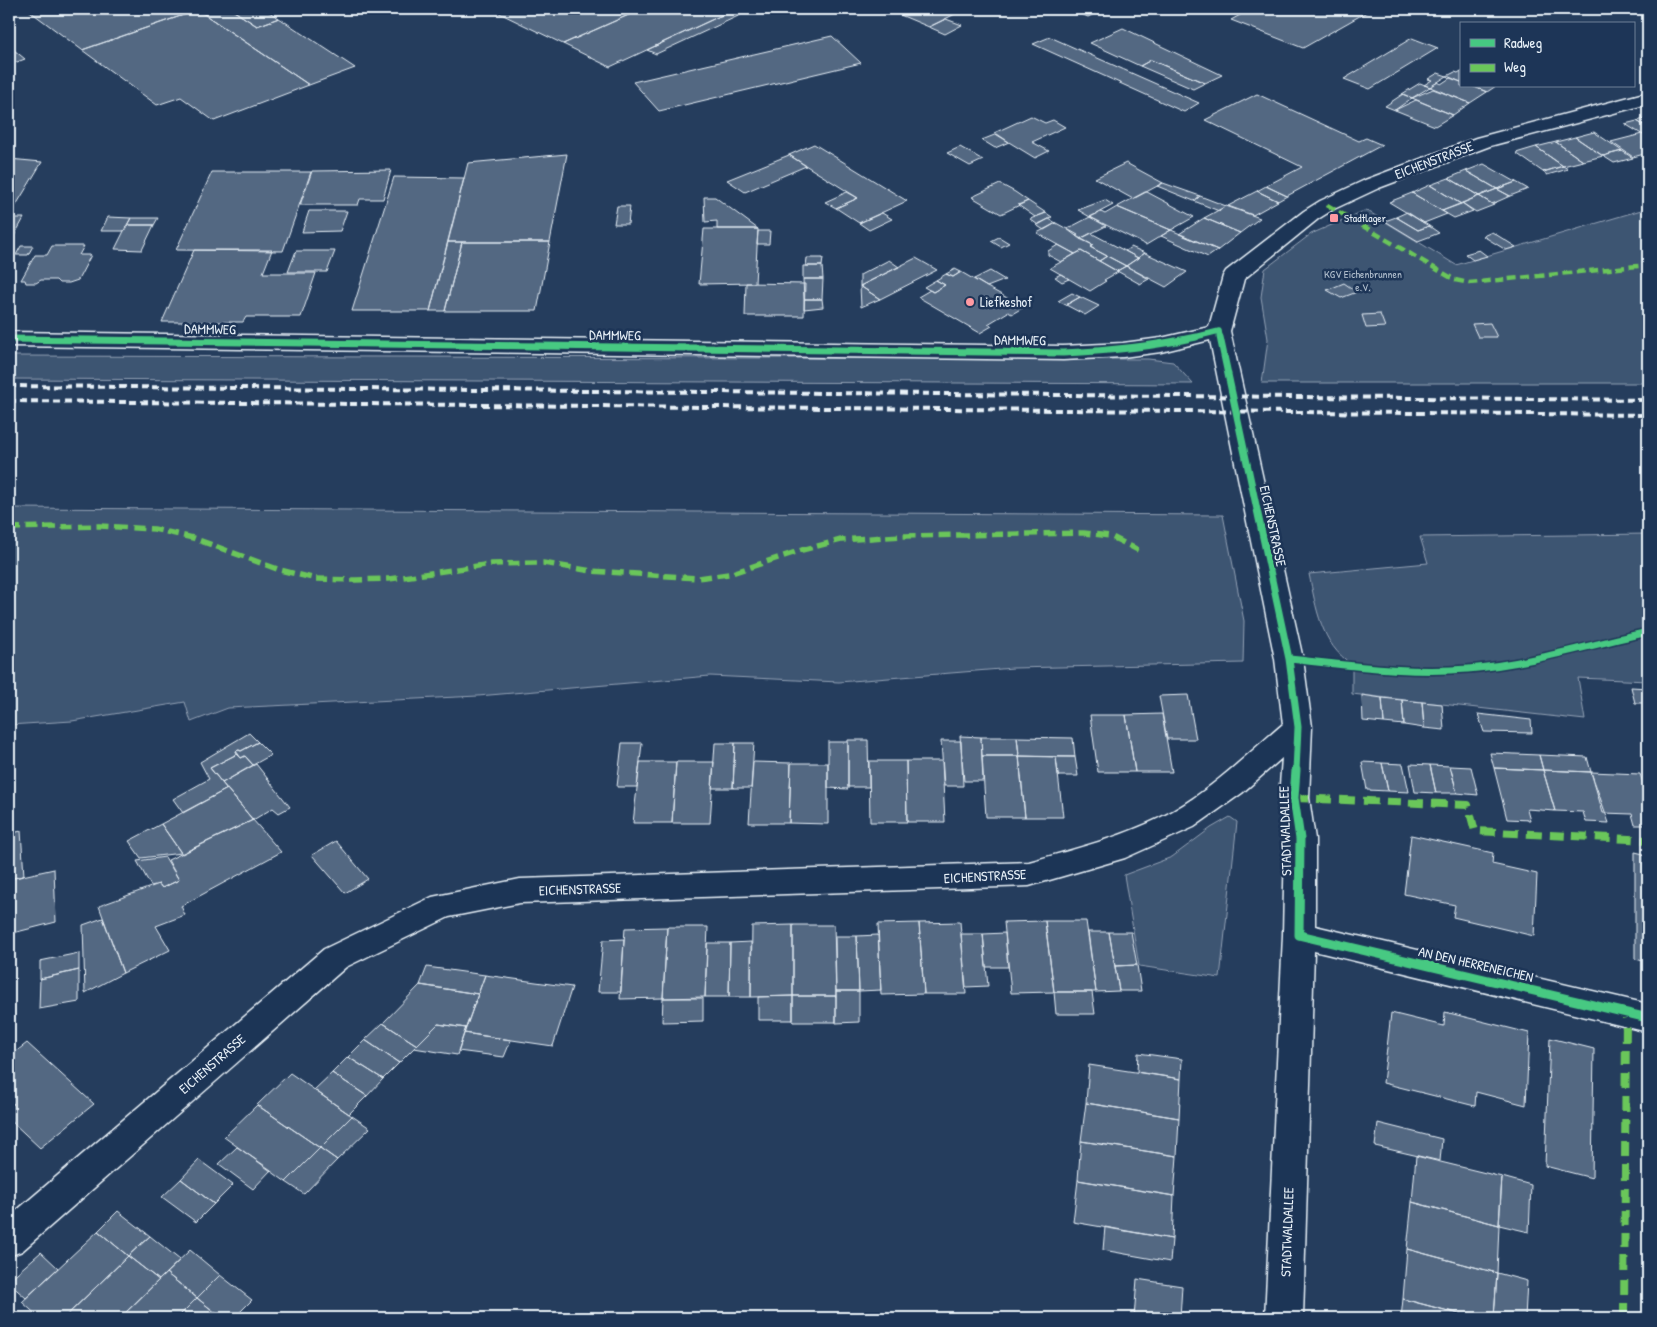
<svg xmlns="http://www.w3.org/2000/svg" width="1657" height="1327" viewBox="0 0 1657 1327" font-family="'Patrick Hand',sans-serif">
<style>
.green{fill:#3e5472;stroke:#93a2b5}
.building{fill:#536782;stroke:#e8f1f8}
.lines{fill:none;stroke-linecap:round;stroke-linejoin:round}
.street-casing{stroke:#e8f1f8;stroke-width:3}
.street{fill:#1d3557;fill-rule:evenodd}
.rail{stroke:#e8f1f8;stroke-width:4;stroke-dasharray:7 4;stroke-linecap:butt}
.quiet-far2{stroke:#6ac65a;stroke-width:4.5;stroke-dasharray:9 4.5;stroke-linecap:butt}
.quiet-far1{stroke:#6ac65a;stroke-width:5.5;stroke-dasharray:12 5.5;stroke-linecap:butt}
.quiet{stroke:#6ac65a;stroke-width:8;stroke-dasharray:15 8;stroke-linecap:butt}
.cycleway-far2-casing{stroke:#1d3557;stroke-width:8}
.cycleway-far1-casing{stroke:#1d3557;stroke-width:10}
.cycleway-casing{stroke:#1d3557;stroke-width:12}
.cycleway-far2{stroke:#46c982;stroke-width:5.5}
.cycleway-far1{stroke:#46c982;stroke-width:7}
.cycleway{stroke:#46c982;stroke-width:9}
.poi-dot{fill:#ff9aa2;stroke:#1d3557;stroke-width:2}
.labels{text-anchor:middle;stroke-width:5;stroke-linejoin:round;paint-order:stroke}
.far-poi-label{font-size:11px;fill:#e8f1f8;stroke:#1d3557;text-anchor:start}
.far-park-label{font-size:11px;fill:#b5c2d0;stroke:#1d3557}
.street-label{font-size:14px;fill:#e8f1f8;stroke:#1d3557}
.poi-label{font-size:14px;fill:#e8f1f8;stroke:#1d3557;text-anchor:start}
</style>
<rect width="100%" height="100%" fill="#253d5d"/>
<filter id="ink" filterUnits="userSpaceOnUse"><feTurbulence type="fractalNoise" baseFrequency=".02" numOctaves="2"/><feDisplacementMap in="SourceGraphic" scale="10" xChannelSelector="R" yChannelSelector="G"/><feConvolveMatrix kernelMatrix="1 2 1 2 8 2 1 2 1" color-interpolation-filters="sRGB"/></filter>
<g filter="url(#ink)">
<path class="green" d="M1648,208V383H1262L1268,339L1261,297L1265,269L1311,234L1366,210L1456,265Z
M9,356L1148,359L1173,362L1193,384L9,379Z
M9,508L1223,515L1244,621L1243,663L1013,668L839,682L710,676L478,696L228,708L191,722L185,702L72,721L9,725Z
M1648,534V681L1578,678L1585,720L1352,694V664C1321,645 1316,607 1309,574L1428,563L1420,537Z
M1230,817L1237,822L1220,978L1139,966L1124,875L1172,857L1211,828Z"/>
<path class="building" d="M27,9H231L257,26L279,18L355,68L309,85L198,10L82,50Z
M231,9H264L279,18L257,26Z
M491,9H642L563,44Z
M642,9H735L610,67L563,44Z
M735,9L749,11L656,54L647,50Z
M886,9H965L929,27Z
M1070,9H1104L1088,17Z
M1251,9H1372L1303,48L1231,20Z
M198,10L309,85L214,121L181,97L157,105L82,50Z
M946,19L962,25L945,34L929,27Z
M1123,28L1222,75L1205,83L1151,60L1140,66L1090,43Z
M832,36L861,63L659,111L633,82Z
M1050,37L1199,103L1184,112L1033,44Z
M1412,38L1438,48L1370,89L1344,79Z
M9,46L25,59L9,65Z
M1151,60L1205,83L1193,89L1140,66Z
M1461,71V82L1447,76L1455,72L1458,73Z
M1438,73L1447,76L1430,87L1424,85L1432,80L1428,79Z
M1450,78L1461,82V86H1472L1487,92L1470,103L1430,87L1438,82L1441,84Z
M1420,83L1430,87L1412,98L1402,94Z
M1472,86H1496L1487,92Z
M1433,89L1470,103L1453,115L1412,98Z
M1257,94L1359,141L1366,138L1382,145L1287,196L1266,186L1302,167L1205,120Z
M1403,94L1412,98L1395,110L1385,106Z
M1416,100L1453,115L1435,126L1395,110Z
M1031,116L1045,123L1053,120L1065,127L1032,142L1049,151L1035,158L994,133Z
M1648,118V128L1637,121Z
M1637,121L1648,128V138L1625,124Z
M1594,132L1622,151L1603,156L1575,137Z
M997,134L1009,142L995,148L982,140Z
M1642,134L1648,138V153L1633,157L1611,142Z
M1575,137L1603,156L1583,161L1556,142Z
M1556,142L1583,161L1563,166L1536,147Z
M814,144L907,201L859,223L836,208L858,198L789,155Z
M960,147L983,160L970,166L947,153Z
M1536,147L1563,166L1543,172L1516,153Z
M1622,151L1633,158L1614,163L1603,156Z
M567,154L550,242H448L468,163Z
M789,155L806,166L745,192L727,180Z
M9,159L42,162L9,217Z
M1126,163L1163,183L1133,199L1095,178Z
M1484,164L1516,182L1497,189L1466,171Z
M1563,166L1568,169L1547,175L1543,172Z
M391,170L383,199H360L358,205H300L312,171Z
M1466,171L1497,189L1479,196L1449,178Z
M212,172H311L283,251L176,250Z
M394,177L464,178L430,311H352Z
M1449,178L1479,196L1461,204L1430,185Z
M1516,182L1528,189L1510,196L1497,189Z
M1163,183L1200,196L1194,201L1157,186Z
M1000,184L1015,192L1028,201L1001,214L972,197Z
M1430,185L1461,204L1442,211L1412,193Z
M1266,186L1287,196L1278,201L1257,191Z
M1497,189L1510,196L1492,204L1479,196Z
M1257,191L1278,201L1253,215L1228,206Z
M847,192L858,198L836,208L825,202Z
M1145,192H1147L1194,217L1171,230L1117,207Z
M1412,193L1447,214L1424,223L1389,202Z
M1200,196L1226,206L1219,211L1194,201Z
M1479,196L1494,205L1476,212L1462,203Z
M704,197H715L758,229H717V221L705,222Z
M1105,200L1113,205L1090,217L1078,210Z
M1028,201L1046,213L1035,217L1018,205Z
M1462,203L1473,211L1454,218L1442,211Z
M617,206H630L628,224H614Z
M1226,206L1260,218L1240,233L1204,218Z
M1117,207L1171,230L1146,245L1090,217L1101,212L1105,214Z
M309,211H347L340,231L302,232Z
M1407,212L1424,223L1429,226L1418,230L1396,217Z
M882,213L892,219L869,230L859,223Z
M1046,213L1052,217L1038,225L1030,219Z
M108,217L131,218L124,231H101Z
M1090,217L1106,226L1080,239L1067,229Z
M1396,217L1418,230L1429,226L1439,233L1418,241L1385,221Z
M9,218H24L14,236H9Z
M131,218H158L154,225H127Z
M1204,218L1240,233L1218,250L1179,234Z
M1049,219L1056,223L1044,230L1036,225Z
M1056,223L1078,235L1076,236L1093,245L1090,247L1107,256L1099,261L1081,251L1075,254L1037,233Z
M127,225H154L142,250L115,249Z
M704,229H758L755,283L699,284Z
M1171,230L1218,250L1208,257L1161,236Z
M758,231H770L769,244H757Z
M1492,232L1516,247L1506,250L1483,236Z
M1091,233L1125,251L1138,258L1126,266L1107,256L1090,247L1093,245L1080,239Z
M999,237L1009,243L1001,247L991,241Z
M448,242H462L445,311H430Z
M462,242H550L537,311H445Z
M1058,245L1075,254L1061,262L1048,255V251Z
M21,246H33L28,255H16Z
M52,246H84L79,255H91L78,280L69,283H59L56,280H41L36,283H26L25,280H21L35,255H47Z
M1131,247L1145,253L1138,258L1125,251Z
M194,250H272L263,273H316L301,317H246L243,322H162Z
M1479,250L1487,256L1473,260L1465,254Z
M296,251H335L327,272H288Z
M1081,251L1099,261L1118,272L1104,280L1106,281L1090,291L1050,268Z
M1145,253L1187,272L1166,287L1126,266Z
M1107,256L1126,266L1117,271L1099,261Z
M807,258H823L822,266H806Z
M916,258L937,270L880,299L860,286Z
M889,260L899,267L860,286V275Z
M803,266H822L823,279H803Z
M1126,266L1149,279L1140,284L1117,271Z
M955,269L961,272L953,277L946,274Z
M990,271L1005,280L987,287L974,279Z
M961,272L987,287L1024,307L1012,314L1008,312L988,324L992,326L980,333L918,297L930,290L933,292L945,285L936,280L946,274L953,277Z
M1061,274L1069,279L1062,282L1055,277Z
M803,279H823L822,299H804Z
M936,280L945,285L933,292L924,287Z
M746,283L805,284L804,316H745Z
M1344,283L1357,292L1341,298L1327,290Z
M860,286L880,299L861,307Z
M1072,293L1080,297L1066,305L1058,301Z
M1080,297L1099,306L1085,315L1066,305Z
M804,299H822L823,307L804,309Z
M1380,314L1385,327L1366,328L1362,315Z
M1490,323L1497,337H1478L1472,324Z
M1631,687L1648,688V703H1635Z
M1188,695L1196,739H1167L1159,696Z
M1362,695L1382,698L1384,723L1363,721Z
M1382,698L1402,700L1404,725L1384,723Z
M1402,700L1422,702L1424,728L1404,725Z
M1422,702L1442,704L1444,730L1424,728Z
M1162,714L1172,772H1135L1126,715Z
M1478,714L1531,720L1532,733L1484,732Z
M1090,715H1126L1135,772H1098Z
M249,733L258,742L241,751L239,750L236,751L237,754L210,768L227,789L183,813L173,799L209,779L200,762Z
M960,736L981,737L983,781H964Z
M981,737H1017L1019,756H982Z
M1017,737L1073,738L1075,757L1019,756Z
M848,740H868L869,787H848Z
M941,741H961L963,786H944Z
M258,742L271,755L253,765L245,756L241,758L236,751L239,750L241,751Z
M828,742H848V789L828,788Z
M622,743H642L637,787H617Z
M715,743H735L733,788H712Z
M735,743H754L751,788H733Z
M1490,753L1539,755L1543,770L1494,768Z
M237,754L241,758L245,756L253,765L222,783L210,768Z
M1539,755L1587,757L1591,772L1543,770Z
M982,756H1019L1025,817H986Z
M1019,756L1056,757L1063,817H1025Z
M1056,757H1075L1078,776H1058Z
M869,761H906L907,822H870Z
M906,761H942L945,822H907Z
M640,762H676L672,823H633Z
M676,762H714L710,823H672Z
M753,762L791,763L789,823H749Z
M1362,762L1382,763L1388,791L1367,790Z
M791,763H828V824L789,823Z
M1382,763L1403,764L1409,792L1388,791Z
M256,764L290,807L279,813L273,808L253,820L222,783Z
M1410,764L1430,765L1436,793L1415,792Z
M1430,765L1450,766L1457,793H1436Z
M1450,766L1471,767L1478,795L1457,793Z
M1494,768L1543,770L1555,811L1527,809L1530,820L1507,819Z
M1543,770L1591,772L1609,823L1586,822L1583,812L1555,811Z
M1591,772L1640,774L1648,798V825H1635L1632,814L1603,813Z
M227,789L253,820L182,854L161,824Z
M253,820L281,852L181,906L185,915L156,926L170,950L123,973L99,906L159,884L162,888L179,880L168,860Z
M161,824L181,853L141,858L129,841Z
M21,831L24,876L9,879V834Z
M1411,835L1493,853L1492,864L1537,874L1534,936L1453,917L1455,905L1404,894Z
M336,841L368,879L345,893L312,855Z
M1635,852L1648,855V962L1635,959Z
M165,857L179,880L162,888L159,884L151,886L137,861Z
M54,869L56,922L9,934V879Z
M103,918L123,973L85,993L83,925Z
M1045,921L1054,992L1011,993L1004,922Z
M1045,921H1086L1096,992H1054Z
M960,922L966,994H924L919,923Z
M919,923L924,994L881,995L878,924Z
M793,925H834L836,996H793Z
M793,925V996L751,997L752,926Z
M667,927L663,998L620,999L625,928Z
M667,927H708L705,997L663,998Z
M1088,932H1109L1119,991L1096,992Z
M1109,932H1131L1137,965L1115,966Z
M1005,933L1008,967H986L983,934Z
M961,934H983L988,986L966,987Z
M878,935L881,990L859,991L857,936Z
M835,936H857L859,991H836Z
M624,939L621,992H598L603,940Z
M751,942V997H729L730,943Z
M707,943H730L729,997H705Z
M79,953V970L40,979V961Z
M1137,965L1141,991H1119L1115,966Z
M427,967L485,975L478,994L420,985Z
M79,970V1002L39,1009L40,979Z
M485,975L572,987L553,1046L464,1033Z
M420,985L478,994L466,1028L438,1024L417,1045L383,1023Z
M836,991H859V1022L836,1023Z
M1054,992H1092L1095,1014H1056Z
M793,996V1020H758V997Z
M793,996H836V1022H793Z
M663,998H703V1021L662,1022Z
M1445,1012L1529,1033L1526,1105L1476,1092L1475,1106L1383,1083L1391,1013L1444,1026Z
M383,1023L417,1045L399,1063L365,1040Z
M438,1024L466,1028L457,1055L414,1048Z
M464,1033L511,1040L504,1057L458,1051Z
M1550,1038L1594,1049L1592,1178L1545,1166Z
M365,1040L399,1063L383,1079L348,1057Z
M27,1043L94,1104L40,1148L9,1119V1107L14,1104L9,1099V1057Z
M1138,1053L1182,1059L1181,1079L1137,1072Z
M348,1057L383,1079L367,1096L332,1073Z
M1089,1065L1181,1079L1179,1118L1086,1103Z
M290,1073L352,1116L320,1148L257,1105Z
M332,1073L367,1096L349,1114L314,1090Z
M1086,1103L1179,1118L1177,1156L1081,1141Z
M257,1105L320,1148L286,1182L224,1137Z
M352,1116L370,1128L337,1160L320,1148Z
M1378,1123L1442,1139L1440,1161L1375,1146Z
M1081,1141L1177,1156L1174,1196L1078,1180Z
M237,1147L271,1170L253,1189L219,1164Z
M320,1148L337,1160L304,1194L286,1182Z
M1416,1156L1502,1177L1499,1225L1412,1202Z
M199,1160L233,1185L214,1204L181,1179Z
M1502,1177L1531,1185L1529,1232L1499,1225Z
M181,1179L214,1204L196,1222L162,1197Z
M1078,1180L1174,1196L1172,1239L1073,1222Z
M1412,1202L1499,1225L1497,1273L1407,1249Z
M118,1211L150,1236L128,1256L98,1231Z
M1105,1227L1172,1239L1170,1262L1103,1250Z
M98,1231L128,1256L64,1318H46L43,1315L40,1318L22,1302Z
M150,1236L180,1260L159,1280L128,1256Z
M1407,1249L1497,1273L1494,1318H1475L1403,1299Z
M190,1250L220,1275L197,1298L166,1273Z
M41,1252L58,1268L26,1298L9,1283V1280Z
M128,1256L159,1280L120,1318H64Z
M166,1273L197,1298L177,1318H120Z
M1497,1273L1527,1281L1525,1318H1494Z
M220,1275L252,1300L234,1318H222L197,1298Z
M1137,1279L1182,1286L1180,1318H1134Z
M197,1298L222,1318H177Z
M1403,1299L1475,1318H1401Z"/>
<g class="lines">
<defs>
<path id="street" d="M1648,92V104L1490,146L1379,188L1334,209L1318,219L1244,279L1230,331L1303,659L1312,727L1309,798L1315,839V926L1648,1004V1032L1314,951L1303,1318H1265L1283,935L1285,839L1279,798L1282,758L1242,793L1194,827L1125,858L1029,886L520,903L449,917L346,967L22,1251L9,1256V1217L324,949L432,897L520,879L1029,862C1078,848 1128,836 1173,811C1213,788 1248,754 1283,724L1275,659L1210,340L1161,352L1123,357L1063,360L9,346V332L1063,346L1123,343L1161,338L1209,327L1223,276L1226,271L1304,211L1320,201L1365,180L1476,138Z"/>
</defs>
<use href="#street" class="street-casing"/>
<use href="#street" class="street"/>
<path class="rail" d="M9,386L1648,400
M9,401L1648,415"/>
<path class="quiet-far2" d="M1327,205L1455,280L1469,283L1648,265"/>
<path class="quiet-far1" d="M9,528L100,526L154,529L193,538L280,570L316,579L356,580L389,579L492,564L543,563L592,571L698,578L729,574L802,550L841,540L901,536L1084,533L1110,536L1138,550"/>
<path class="quiet" d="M1294,798L1468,805L1475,831L1648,840
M1624,1318L1626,1012"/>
<defs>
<path id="cycleway-far2" d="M1191,338L1219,331L1220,338"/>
<path id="cycleway-far1" d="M1220,337L1289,659L1298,727L1296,771
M9,339L1063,353C1108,351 1151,347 1196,337
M1289,659C1348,665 1409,674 1468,669C1529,664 1589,645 1648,632"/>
<path id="cycleway" d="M1296,770L1294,798L1300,839L1299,935L1648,1018"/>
</defs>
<use href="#cycleway-far2" class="cycleway-far2-casing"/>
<use href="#cycleway-far1" class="cycleway-far1-casing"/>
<use href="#cycleway" class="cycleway-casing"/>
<use href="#cycleway-far2" class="cycleway-far2"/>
<use href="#cycleway-far1" class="cycleway-far1"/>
<use href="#cycleway" class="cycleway"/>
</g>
</g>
<g class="poi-dot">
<rect x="1329" y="213" width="10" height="10" rx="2.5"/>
<circle cx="970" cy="302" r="5"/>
</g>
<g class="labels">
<g class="far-poi-label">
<text x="1344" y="222">Stadtlager</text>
</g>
<g class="far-park-label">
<text x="1363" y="278">KGV Eichenbrunnen<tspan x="1363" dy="13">e.V.</tspan></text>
</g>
<g class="street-label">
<text transform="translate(1434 160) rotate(-21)" y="5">EICHENSTRASSE</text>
<text transform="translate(210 329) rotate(1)" y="5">DAMMWEG</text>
<text transform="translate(615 335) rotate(1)" y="5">DAMMWEG</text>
<text transform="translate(1020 340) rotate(1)" y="5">DAMMWEG</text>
<text transform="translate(1273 526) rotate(78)" y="5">EICHENSTRASSE</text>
<text transform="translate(1285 831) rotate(-92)" y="5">STADTWALDALLEE</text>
<text transform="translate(985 876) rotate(-3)" y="5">EICHENSTRASSE</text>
<text transform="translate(580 889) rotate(-2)" y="5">EICHENSTRASSE</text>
<text transform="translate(1476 964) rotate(13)" y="5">AN DEN HERRENEICHEN</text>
<text transform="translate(212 1064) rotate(-41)" y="5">EICHENSTRASSE</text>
<text transform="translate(1287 1232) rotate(-88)" y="5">STADTWALDALLEE</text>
</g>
<g class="poi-label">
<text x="980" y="307">Liefkeshof</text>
</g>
</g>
<rect width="1657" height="1327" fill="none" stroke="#1d3557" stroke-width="30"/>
<rect x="15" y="15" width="1627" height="1297" fill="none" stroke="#e8f1f8" stroke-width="2" filter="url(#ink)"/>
<rect x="1460" y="22" width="175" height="65" fill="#1d3557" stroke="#6e8097"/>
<rect x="1470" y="39" width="25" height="8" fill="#46c982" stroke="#6e8097"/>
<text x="1504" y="48" font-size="15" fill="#e8f1f8">Radweg</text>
<rect x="1470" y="64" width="25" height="8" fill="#6ac65a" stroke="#6e8097"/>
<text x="1504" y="72" font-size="15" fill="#e8f1f8">Weg</text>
</svg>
